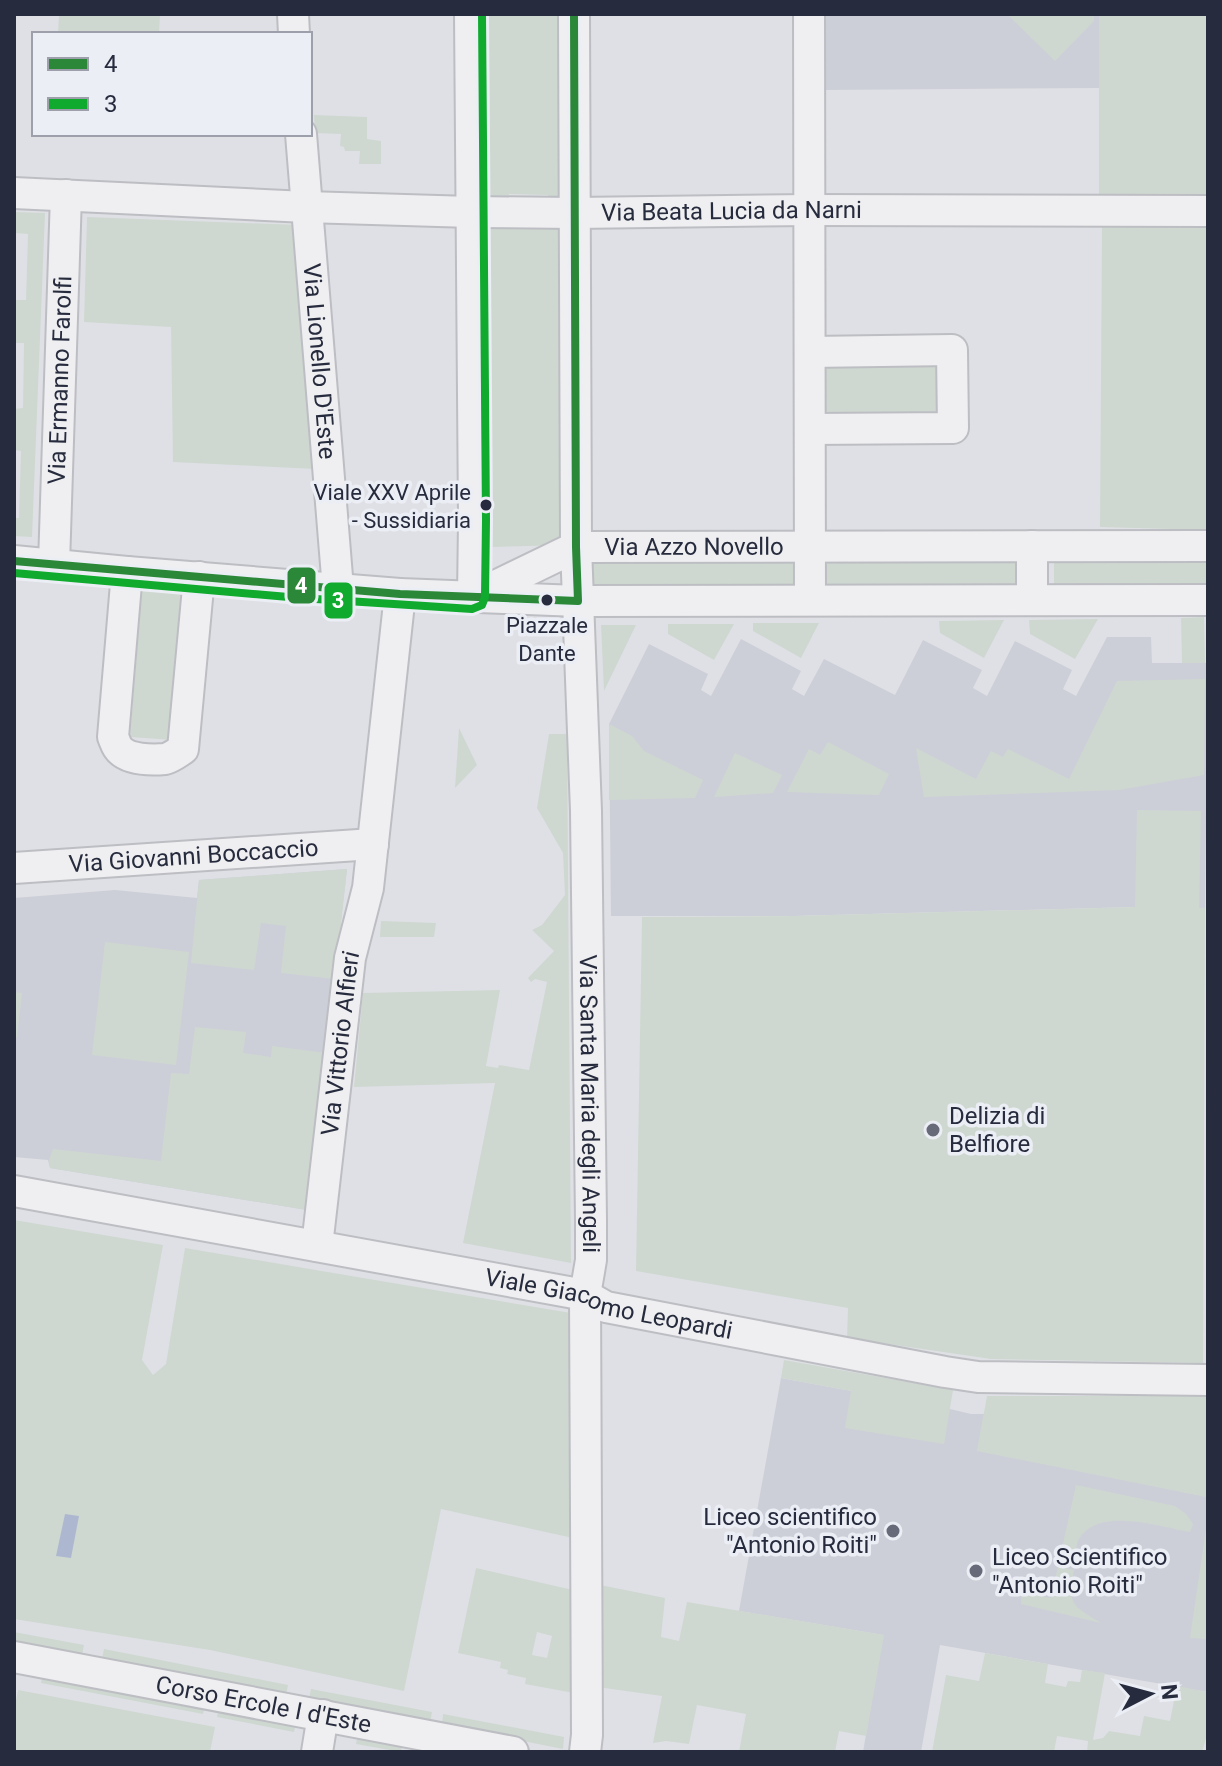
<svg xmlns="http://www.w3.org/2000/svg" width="1222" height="1766" viewBox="0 0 1222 1766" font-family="Roboto,sans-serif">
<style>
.built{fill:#cdcfd8}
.green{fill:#ced8d0;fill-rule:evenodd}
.water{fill:#adb8d0}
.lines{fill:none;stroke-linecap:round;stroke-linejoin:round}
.minor-casing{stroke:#bdbec3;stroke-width:34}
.minor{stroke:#efeff1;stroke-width:30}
.bus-1-casing{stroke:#eceef5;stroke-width:14}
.bus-2-casing{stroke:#eceef5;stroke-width:14}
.bus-1{stroke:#2c8839;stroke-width:8}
.bus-2{stroke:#0faa2e;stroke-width:8}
.bus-dot{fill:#262b3d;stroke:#eceef5;stroke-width:3}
.poi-dot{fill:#676a78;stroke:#eceef5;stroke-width:3}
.labels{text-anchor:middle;stroke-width:7;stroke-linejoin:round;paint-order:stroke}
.bus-label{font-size:22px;fill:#262b3d;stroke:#eceef5;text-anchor:end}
.street-label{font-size:24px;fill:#262b3d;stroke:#eceef5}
.poi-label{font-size:24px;fill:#262b3d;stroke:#eceef5;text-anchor:start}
.line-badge{stroke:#eceef5;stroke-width:3}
.badge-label{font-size:22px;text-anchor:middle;font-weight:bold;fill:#fff}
</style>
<rect width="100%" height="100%" fill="#dfe0e5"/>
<path class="built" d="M823,14H1099L1100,88L824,90Z
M1107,637H1151L1152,663H1208L1205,908L1136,907L794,916H611L609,724L649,644L708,674L701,690L711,696L741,639L801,671L792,689L804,696L824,659L895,695L923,640L982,670L973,688L987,696L1015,641L1072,670L1063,689L1076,696Z
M347,869L307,1210L50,1168L48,1160L14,1157V898L115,890L197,898L199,880Z
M781,1378L950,1409L971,1414H1206L1207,1692L940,1645L921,1752H863L883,1635L739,1611Z"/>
<path class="green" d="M59,14H160L159,34H58Z
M485,14H562L563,199L549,200L548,195L509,194L508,199H487Z
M1007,14H1094V21L1055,61Z
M1099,14H1208V196L1099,195Z
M314,115L367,117V139L381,141V164H359L360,151H345L344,147L340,146L341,134L315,133Z
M14,212L45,213L32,537L14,536V518H19L21,451L14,450V409L23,408L24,343H14V300H26L28,234L14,233Z
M87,217L298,225L315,469L173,462L171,327L84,322Z
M487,223L564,224L565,545L490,547Z
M1208,225V530L1100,527L1102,226Z
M940,363V417L825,418L824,364Z
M795,555L796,587L588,589V556Z
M1019,555V585L823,587V557Z
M1054,555L1208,556V585L1054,584Z
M142,591L184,594L173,740L130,737Z
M1204,617L1205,663H1182L1181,618Z
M1098,619L1075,659L1030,634L1029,620Z
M1004,620L984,658L940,633L939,621Z
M753,623H819L801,658L753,631Z
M668,624H734L714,660L668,634Z
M601,625H636L604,691Z
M1205,679L1204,775L1119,790L924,797L916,748L976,779L991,751L1003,757L1008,749L1069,779L1117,681Z
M609,724L632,736L644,751L703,780L695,798L609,800Z
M459,728L477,765L455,788Z
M549,734H567L571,1263L463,1243L495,1083L354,1087L363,993L500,990L486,1066L498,1068L499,1065L529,1070L547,982L535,979L531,982L528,978L554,951L532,930L542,925L565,895L563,853L537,808Z
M828,742L889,774L879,795L787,792L809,749L820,755Z
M735,753L782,775L773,793L714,797Z
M1137,810L1201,811L1199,908H1205L1203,1363L991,1359L847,1338L848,1308L636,1271L642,917L794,916L1135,907Z
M347,869L335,979L281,973L286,926L261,923L254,970L191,963L199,880Z
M381,921L436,923L434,937H380Z
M105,942L189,952L176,1065L92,1055Z
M14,992L22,993L17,1037H14Z
M195,1027L246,1032L243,1053L271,1057L272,1046L326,1053L307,1210L50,1168L49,1160L53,1149L161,1161L171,1073L189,1074Z
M14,1220L163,1245L142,1360L153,1375L166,1364L185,1248L571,1313L573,1538L441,1509L404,1691L210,1650L14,1619Z
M784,1360L953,1390L944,1444L845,1428L851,1391L781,1378Z
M987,1396H1206V1497L977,1451Z
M1076,1485L1175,1506L1186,1514L1193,1524L1190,1532C1160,1527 1098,1506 1079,1539C1076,1544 1076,1552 1075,1558L1067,1557L1064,1568L1074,1570C1067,1605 1072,1605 1101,1623L1021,1604V1593L1051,1598Z
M1206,1529V1639L1190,1638Z
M476,1568L573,1590L574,1693L525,1684L526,1678L507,1674L508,1670L500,1668L501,1662L458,1653ZM537,1632L552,1636L547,1658L532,1655Z
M595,1584L665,1598L661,1637L679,1641L687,1602L884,1635L866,1736L839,1731L835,1752H739L746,1714L697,1705L689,1744L666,1741L653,1743L662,1696L597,1687Z
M14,1632L84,1645L82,1655L14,1641Z
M104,1649L288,1685L286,1695L102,1659Z
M985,1653L1048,1664L1045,1683L1066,1687L1068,1681L1080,1682L1082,1670L1105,1673L1093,1740L1103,1738L1109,1731L1140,1736L1144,1716L1170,1721L1177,1686L1207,1692V1735L1202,1752H1087L1088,1741L1057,1736L1054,1752H932L946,1675L979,1681Z
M43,1673L205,1705L203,1714L41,1683Z
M311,1689L432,1712L430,1723L309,1699Z
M18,1690L215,1727L210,1752H14V1711Z
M219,1707L296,1722L294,1732L217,1717Z
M443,1714L564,1737L563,1749L442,1725Z
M358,1734L403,1742L401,1752L356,1744Z"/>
<path class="water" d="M65,1514L79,1516L71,1558L56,1556Z"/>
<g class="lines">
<defs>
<g id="minor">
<path d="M293,14L294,34"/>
<path d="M470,14L474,520L473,597"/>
<path id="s1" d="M574,14L576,547L586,811L591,1220V1260L585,1295L587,1735L585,1752"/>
<path d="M809,14L810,600"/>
<path id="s2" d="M301,134L338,589"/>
<path id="s3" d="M14,193L306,207L471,212L575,213L810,210L1208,211"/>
<path d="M810,352L952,350L953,428L810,429"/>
<path d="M1032,546V600"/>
<path d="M14,561L127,572L400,594L578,601L1208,600"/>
<path id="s4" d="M54,564L66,195"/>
<path d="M127,572L113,737C115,741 116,746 119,749C128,760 152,760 165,759C172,757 177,753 183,749L199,577"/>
<path id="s5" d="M477,595L576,547L1208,546"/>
<path id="s6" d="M14,868L373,844"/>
<path id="s7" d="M14,1191L585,1295L606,1307L945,1372L978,1377L1208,1380"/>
<path id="s8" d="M317,1246L350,958L368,888L400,594"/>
<path id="s9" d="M14,1657L513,1752"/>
<path d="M317,1752L323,1715"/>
</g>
</defs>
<use href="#minor" class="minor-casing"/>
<use href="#minor" class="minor"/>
<defs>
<path id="bus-1" d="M14,561L400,594L578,601L576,547L574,14"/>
<path id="bus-2" d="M14,573L300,598L472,609L482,605L485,597L486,520L482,14"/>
</defs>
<use href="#bus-1" class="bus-1-casing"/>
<use href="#bus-2" class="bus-2-casing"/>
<use href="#bus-1" class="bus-1"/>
<use href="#bus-2" class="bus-2"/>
</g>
<g class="bus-dot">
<circle cx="486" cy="505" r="7"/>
<circle cx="547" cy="600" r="7"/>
</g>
<g class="poi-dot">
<circle cx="933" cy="1130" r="8"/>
<circle cx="893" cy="1531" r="8"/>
<circle cx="976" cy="1571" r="8"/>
</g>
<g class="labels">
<g class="bus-label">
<text x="471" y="500">Viale XXV Aprile<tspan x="471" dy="28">- Sussidiaria</tspan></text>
<text x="547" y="633" text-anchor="middle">Piazzale<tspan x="547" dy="28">Dante</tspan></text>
</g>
<g class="street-label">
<text dy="8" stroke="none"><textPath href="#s3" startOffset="718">Via Beata Lucia da Narni</textPath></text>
<text dy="8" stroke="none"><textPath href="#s2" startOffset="228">Via Lionello D'Este</textPath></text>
<text dy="8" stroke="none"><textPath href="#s4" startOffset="184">Via Ermanno Farolfi</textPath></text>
<text dy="8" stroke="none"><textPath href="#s5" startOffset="228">Via Azzo Novello</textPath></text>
<text dy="8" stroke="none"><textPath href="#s6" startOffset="180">Via Giovanni Boccaccio</textPath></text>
<text dy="8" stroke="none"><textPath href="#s8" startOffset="204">Via Vittorio Alfieri</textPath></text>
<text dy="8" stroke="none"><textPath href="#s1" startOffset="1090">Via Santa Maria degli Angeli</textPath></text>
<text dy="8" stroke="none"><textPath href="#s7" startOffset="606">Viale Giacomo Leopardi</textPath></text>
<text dy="8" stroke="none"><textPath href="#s9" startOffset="254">Corso Ercole I d'Este</textPath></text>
</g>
<g class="poi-label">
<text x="949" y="1124">Delizia di<tspan x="949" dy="28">Belfiore</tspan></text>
<text x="877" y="1525" text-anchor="end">Liceo scientifico<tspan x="877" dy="28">"Antonio Roiti"</tspan></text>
<text x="992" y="1565">Liceo Scientifico<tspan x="992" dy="28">"Antonio Roiti"</tspan></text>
</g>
</g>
<g class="line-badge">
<rect x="286" y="566" width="31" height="39" rx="8" fill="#2c8839"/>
<rect x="323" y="581" width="31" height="39" rx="8" fill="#0faa2e"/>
</g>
<g class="badge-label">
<text x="301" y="593">4</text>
<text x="338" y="608">3</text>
</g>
<rect width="1222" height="1766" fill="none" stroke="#262b3d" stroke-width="32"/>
<rect x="32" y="32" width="280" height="104" fill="#eceef5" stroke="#9da0ab" stroke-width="2"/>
<rect x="48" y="58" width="40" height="12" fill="#2c8839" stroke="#9da0ab" stroke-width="2"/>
<text x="104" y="72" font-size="24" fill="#262b3d">4</text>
<rect x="48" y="98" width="40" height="12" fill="#0faa2e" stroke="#9da0ab" stroke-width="2"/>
<text x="104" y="112" font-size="24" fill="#262b3d">3</text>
<g transform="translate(1150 1694) rotate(84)" stroke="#eceef5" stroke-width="6" paint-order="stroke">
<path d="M0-6L14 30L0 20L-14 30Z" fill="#262b3d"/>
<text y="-12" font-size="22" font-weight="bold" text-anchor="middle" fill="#262b3d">N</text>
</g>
</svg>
